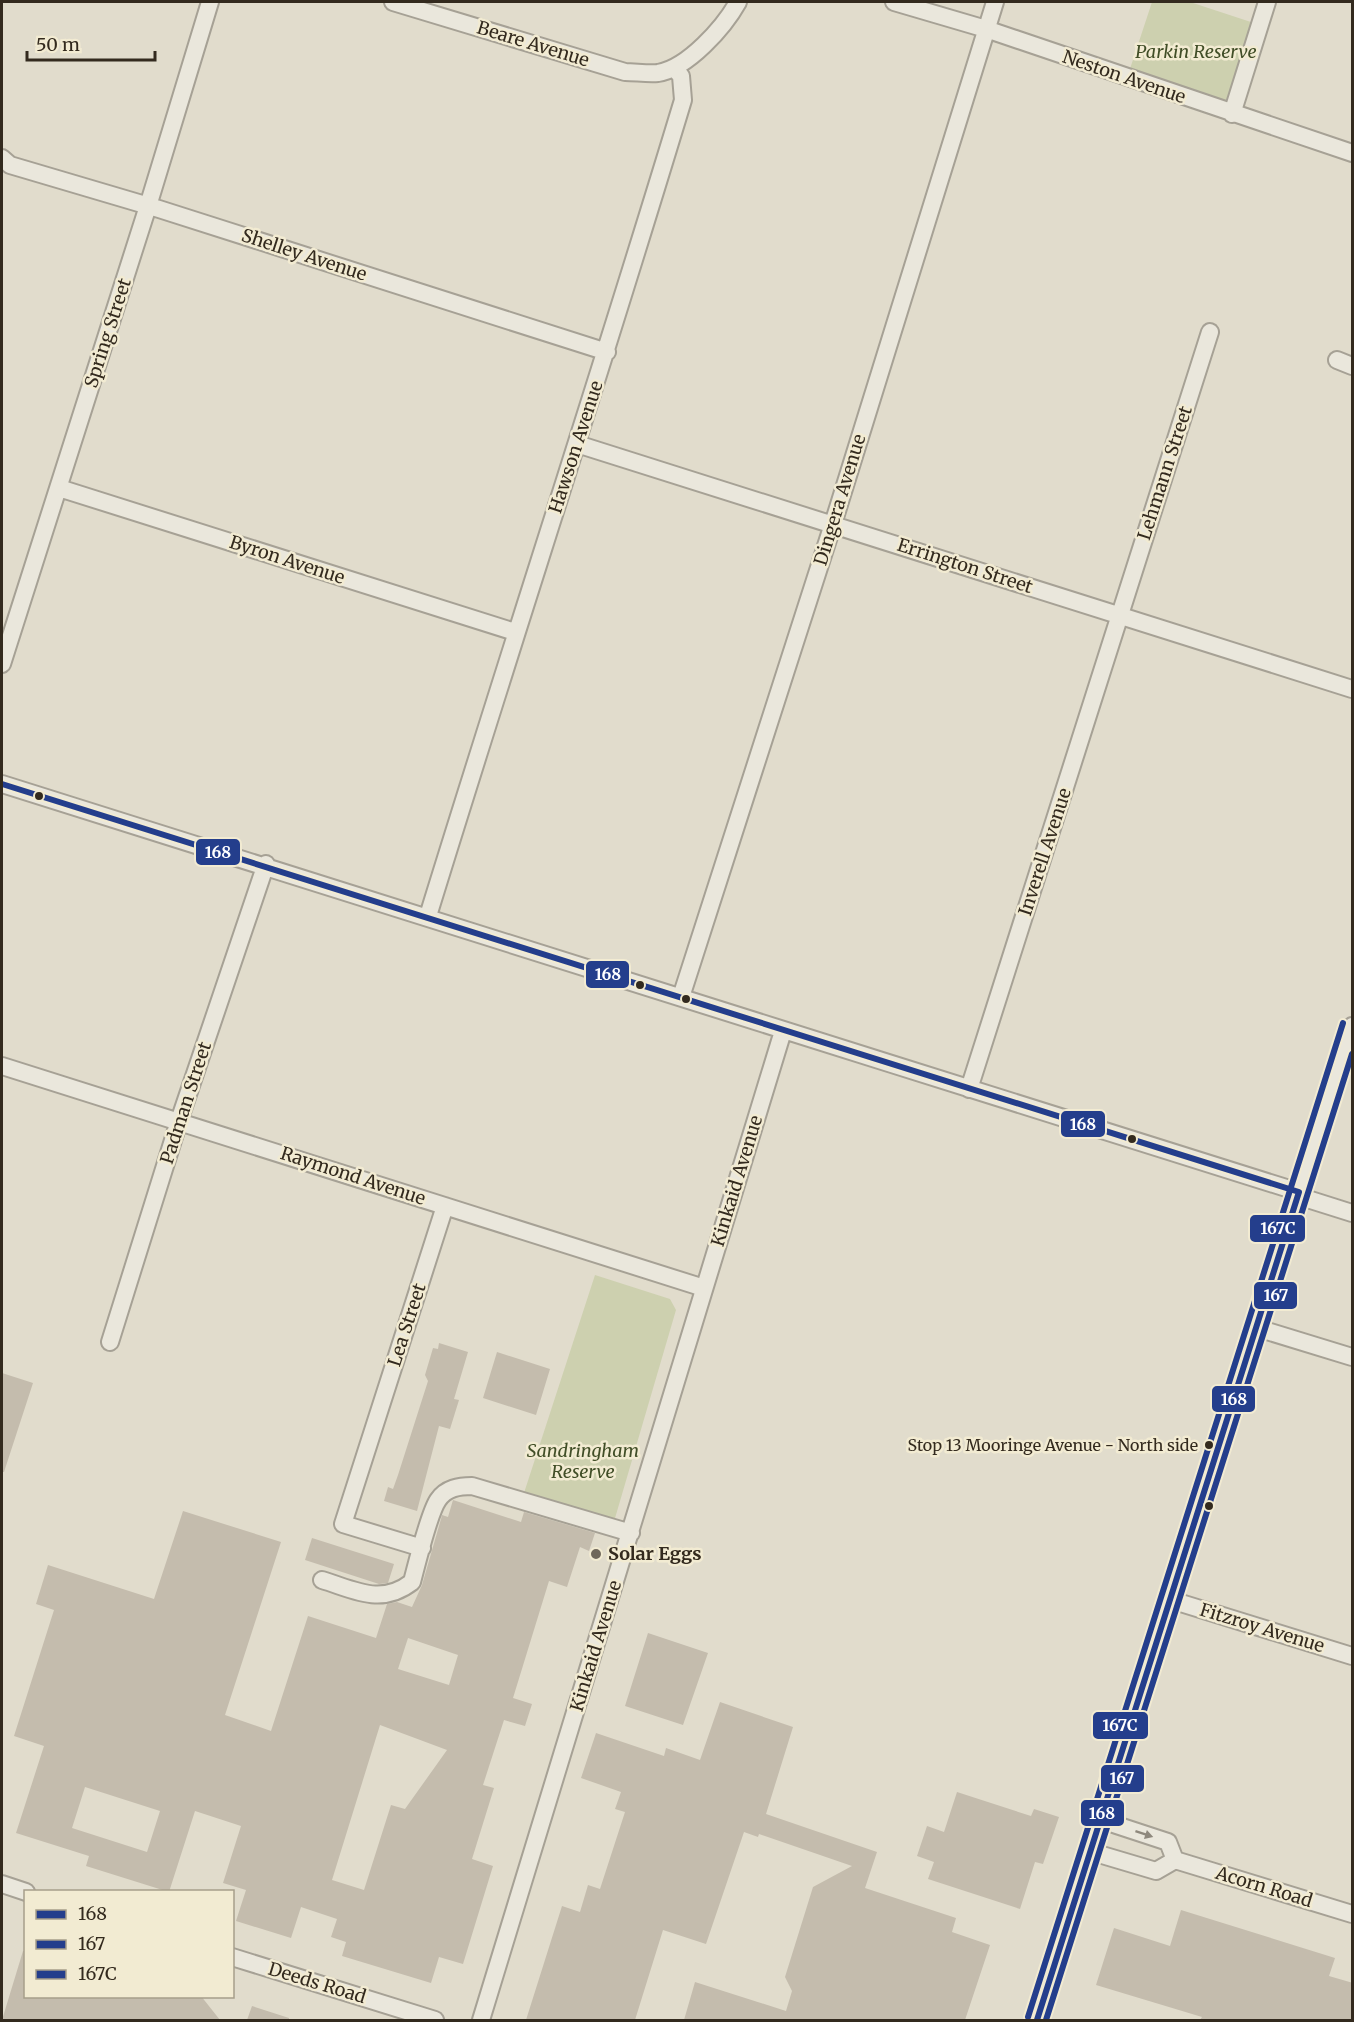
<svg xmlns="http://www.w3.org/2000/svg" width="1354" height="2022" viewBox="0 0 1354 2022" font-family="Merriweather,serif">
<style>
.green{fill:#cdd0af}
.building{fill:#c4bcad;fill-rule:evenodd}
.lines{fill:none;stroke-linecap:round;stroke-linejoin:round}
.minor-casing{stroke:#a6a195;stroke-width:20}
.minor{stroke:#eae7dc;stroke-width:16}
.bus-1-casing{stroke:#f2ebd2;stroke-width:10}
.bus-2-casing{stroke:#f2ebd2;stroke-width:10}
.bus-3-casing{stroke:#f2ebd2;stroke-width:10}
.bus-1{stroke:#243e8c;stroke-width:6}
.bus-2{stroke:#243e8c;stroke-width:6}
.bus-3{stroke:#243e8c;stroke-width:6}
.oneway{fill:#8e887d}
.bus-dot{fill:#332a1e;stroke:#f2ebd2;stroke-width:2}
.poi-dot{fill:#70685b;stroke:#f2ebd2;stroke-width:2}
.labels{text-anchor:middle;stroke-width:5;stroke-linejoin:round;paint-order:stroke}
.bus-label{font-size:16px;fill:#332a1e;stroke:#f2ebd2;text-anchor:end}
.street-label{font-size:18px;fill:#332a1e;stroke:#f2ebd2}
.park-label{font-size:18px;font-style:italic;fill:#414e27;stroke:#f2ebd2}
.poi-label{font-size:18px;font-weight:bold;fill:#332a1e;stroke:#f2ebd2;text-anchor:start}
.line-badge{stroke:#f2ebd2;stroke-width:2}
.badge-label{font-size:16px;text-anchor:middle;font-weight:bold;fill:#fff}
</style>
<rect width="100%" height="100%" fill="#e1dccc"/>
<path class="green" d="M1152,2H1190L1260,25L1232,114L1127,78Z
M595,1275L670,1299L676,1310L613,1525L523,1496Z"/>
<path class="building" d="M439,1343L468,1352L454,1399L459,1400L450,1429L439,1426L417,1511L384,1501L388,1487L393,1489L398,1475L428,1381L425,1375L433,1348L438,1349Z
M497,1352L550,1369L536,1415L483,1398Z
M2,1373L33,1383L4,1472H2Z
M453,1500L521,1522L524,1512L595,1533L589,1551L580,1547L567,1587L549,1581L513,1698L532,1704L525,1726L504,1720L483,1785L494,1788L472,1859L493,1866L463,1964L439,1957L431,1983L342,1956L346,1942L331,1937L337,1919L301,1907L291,1938L236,1921L246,1890L223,1883L241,1826L195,1811L169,1892L86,1866L89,1856L16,1833L44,1746L14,1736L54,1610L36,1604L48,1565L154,1599L183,1511L281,1542L225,1715L271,1731L308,1616L376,1638L387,1604L397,1602L412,1607L422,1585L441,1519L442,1515L448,1517ZM408,1638L458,1655L449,1685L398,1669ZM380,1725L447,1750L405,1809L391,1805L364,1890L332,1880ZM85,1787L160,1811L147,1852L72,1828Z
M312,1538L394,1564L388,1583L379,1584L305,1560Z
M648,1633L708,1653L683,1725L625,1706Z
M720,1702L793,1727L766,1814L877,1852L865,1888L956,1918L952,1932L990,1945L965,2020H684L695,1982L786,2011L792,1991L785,1977L813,1887L852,1866L759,1834L758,1837L744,1832L706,1944L663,1930L635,2020H526L562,1906L580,1912L588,1885L600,1889L625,1812L615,1809L621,1792L581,1778L596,1733L664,1756L666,1748L700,1760Z
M957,1792L1031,1816L1034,1809L1059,1817L1043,1864L1035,1862L1020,1909L928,1879L934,1862L917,1856L927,1826L944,1832Z
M1181,1910L1335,1958L1329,1976L1353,1983V2020H1200L1202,2017L1096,1985L1114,1928L1170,1946Z
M23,1951H26V1996H201L220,2020H2Z
M252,2006L289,2018V2020H247Z"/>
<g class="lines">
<defs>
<path id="minor" d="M393,2L625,72C635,72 648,74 658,73C688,68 724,27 738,2
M894,2L986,29L1352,153
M1232,114L1267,2
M2,158L10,165L159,209L607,352
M1337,360L1352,366
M577,444L1352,689
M59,488L515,632
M2,664L148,206L210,2
M2,784C435,916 866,1058 1299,1192
M428,916C512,643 601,372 683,100L681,76L674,68
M681,997L833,524L995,2
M2,1066L704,1288
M969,1089L1210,332
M1298,1196L1352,1213
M1257,1328L1352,1357
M110,1342L179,1121L266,864
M422,1548L343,1524L445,1206
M322,1580C355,1590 381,1606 412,1582C417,1563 429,1513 438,1500C446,1488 459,1486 472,1486L631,1533
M1171,1600L1352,1656
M1101,1820L1168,1842L1175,1860
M1092,1852L1156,1871L1175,1860L1352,1914
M2,1884L26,1892
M232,1957L435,2020
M481,2020L783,1031
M1037,2020L1352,1026"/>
</defs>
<use href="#minor" class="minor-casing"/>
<use href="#minor" class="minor"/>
<defs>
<path id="bus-1" d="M2,784L1299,1192
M1037,2020L1299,1192"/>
<path id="bus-2" d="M1046,2020L1352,1054"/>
<path id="bus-3" d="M1028,2017L1343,1023"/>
</defs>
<use href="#bus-1" class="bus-1-casing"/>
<use href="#bus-2" class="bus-2-casing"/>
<use href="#bus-3" class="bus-3-casing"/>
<use href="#bus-1" class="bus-1"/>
<use href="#bus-2" class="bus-2"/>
<use href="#bus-3" class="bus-3"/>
</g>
<defs><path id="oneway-solid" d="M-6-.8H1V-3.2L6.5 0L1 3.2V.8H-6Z" transform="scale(1.5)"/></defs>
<use class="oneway" href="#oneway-solid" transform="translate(1144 1834) rotate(18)"/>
<g class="bus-dot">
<circle cx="39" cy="796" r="5"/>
<circle cx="640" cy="985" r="5"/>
<circle cx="686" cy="999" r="5"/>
<circle cx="1132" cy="1139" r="5"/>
<circle cx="1209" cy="1445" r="5"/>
<circle cx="1209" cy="1506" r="5"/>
</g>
<circle class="poi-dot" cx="596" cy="1554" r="6"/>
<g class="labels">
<g class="bus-label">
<text x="1198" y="1451">Stop 13 Mooringe Avenue - North side</text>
</g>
<g class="street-label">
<text transform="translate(533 44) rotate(17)" y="6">Beare Avenue</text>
<text transform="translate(1124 77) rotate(19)" y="6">Neston Avenue</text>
<text transform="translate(304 255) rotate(18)" y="6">Shelley Avenue</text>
<text transform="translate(108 333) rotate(-72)" y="6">Spring Street</text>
<text transform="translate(576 447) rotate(-72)" y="6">Hawson Avenue</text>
<text transform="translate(1165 473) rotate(-72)" y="6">Lehmann Street</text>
<text transform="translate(840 500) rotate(-73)" y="6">Dingera Avenue</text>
<text transform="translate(287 560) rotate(18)" y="6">Byron Avenue</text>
<text transform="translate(965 566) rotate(18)" y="6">Errington Street</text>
<text transform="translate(1045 852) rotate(-72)" y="6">Inverell Avenue</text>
<text transform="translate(186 1103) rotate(-72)" y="6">Padman Street</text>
<text transform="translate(353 1176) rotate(18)" y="6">Raymond Avenue</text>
<text transform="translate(737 1181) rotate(-73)" y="6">Kinkaid Avenue</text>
<text transform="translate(407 1325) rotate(-72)" y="6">Lea Street</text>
<text transform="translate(1262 1628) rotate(17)" y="6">Fitzroy Avenue</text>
<text transform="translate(596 1646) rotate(-73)" y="6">Kinkaid Avenue</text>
<text transform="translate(1264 1887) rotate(17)" y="6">Acorn Road</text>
<text transform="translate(317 1983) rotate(17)" y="6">Deeds Road</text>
</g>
<g class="park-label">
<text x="1196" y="58">Parkin Reserve</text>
<text x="583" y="1457">Sandringham<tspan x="583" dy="21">Reserve</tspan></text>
</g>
<g class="poi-label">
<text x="608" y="1560">Solar Eggs</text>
</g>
</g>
<g class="line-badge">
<rect x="195" y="838" width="46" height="28" rx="6" fill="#243e8c"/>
<rect x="585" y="960" width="45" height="29" rx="6" fill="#243e8c"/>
<rect x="1060" y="1110" width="46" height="28" rx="6" fill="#243e8c"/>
<rect x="1249" y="1214" width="57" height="29" rx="6" fill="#243e8c"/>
<rect x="1253" y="1281" width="45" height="29" rx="6" fill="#243e8c"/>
<rect x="1211" y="1385" width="45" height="28" rx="6" fill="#243e8c"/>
<rect x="1092" y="1711" width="57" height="29" rx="6" fill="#243e8c"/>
<rect x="1100" y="1764" width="45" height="29" rx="6" fill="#243e8c"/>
<rect x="1080" y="1799" width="45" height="28" rx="6" fill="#243e8c"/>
</g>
<g class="badge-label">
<text x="218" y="858">168</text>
<text x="608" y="980">168</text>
<text x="1083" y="1130">168</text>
<text x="1278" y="1234">167C</text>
<text x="1276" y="1301">167</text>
<text x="1234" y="1405">168</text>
<text x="1120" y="1731">167C</text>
<text x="1122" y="1784">167</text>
<text x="1102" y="1819">168</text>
</g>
<rect width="1354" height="2022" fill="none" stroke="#332a1e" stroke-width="6"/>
<rect x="24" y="1890" width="210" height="108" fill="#f2ebd2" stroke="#a69e8a" stroke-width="1.5"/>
<rect x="36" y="1910" width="30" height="9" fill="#243e8c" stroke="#a69e8a" stroke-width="1.5"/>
<text x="78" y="1920" font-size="18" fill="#332a1e">168</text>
<rect x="36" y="1940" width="30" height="9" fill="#243e8c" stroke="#a69e8a" stroke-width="1.5"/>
<text x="78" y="1950" font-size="18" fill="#332a1e">167</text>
<rect x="36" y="1970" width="30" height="9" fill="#243e8c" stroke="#a69e8a" stroke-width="1.5"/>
<text x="78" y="1980" font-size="18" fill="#332a1e">167C</text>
<path d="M27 51v9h128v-9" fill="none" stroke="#332a1e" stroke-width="3"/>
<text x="36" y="51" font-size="18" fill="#332a1e" stroke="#f2ebd2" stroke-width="4.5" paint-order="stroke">50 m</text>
</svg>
